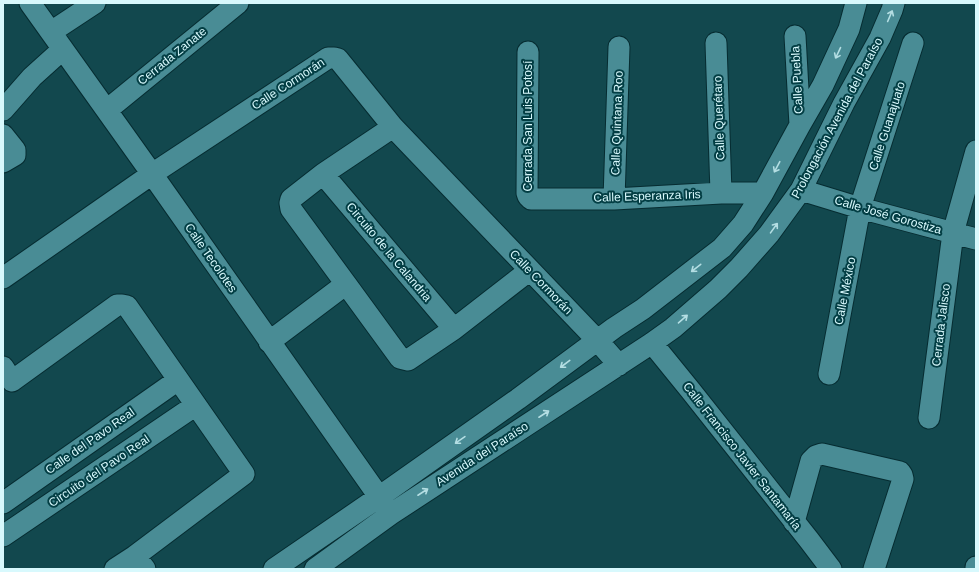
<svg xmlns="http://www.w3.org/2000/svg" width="979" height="572" viewBox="0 0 979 572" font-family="Arial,sans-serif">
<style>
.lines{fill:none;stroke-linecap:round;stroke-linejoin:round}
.minor-casing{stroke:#062c31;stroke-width:23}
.minor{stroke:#498c95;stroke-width:21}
.oneway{stroke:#b4dee3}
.labels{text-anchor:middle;stroke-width:4;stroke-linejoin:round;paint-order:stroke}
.street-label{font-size:12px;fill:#d8f9fd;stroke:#033e44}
</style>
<rect width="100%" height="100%" fill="#12484e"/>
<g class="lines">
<defs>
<path id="minor" d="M30,3L152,174L387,508
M51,32L95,3
M795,36L800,125
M716,43L721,193
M528,52L527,193L528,196L531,199H614L721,193H763
M3,110L32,77L63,49
M107,110L238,3
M3,135L15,150V155L3,162
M323,174L393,127
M801,190L860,208L976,239
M614,199L619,47
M3,278L152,174L328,58H334L338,59L393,127L597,340L619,365
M346,284L291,209L290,203L291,199L323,174L454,329L530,270
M269,342L346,284L400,358L408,360L454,329
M652,343L691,391L809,540L831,569
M3,367L12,381L117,305H122L127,306L244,474L135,556
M829,374L860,208L913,43
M929,418L953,233L976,151
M3,503L178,380
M794,522L811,461L816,456L822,454L900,472L902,475L903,479L874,569
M3,536L196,405
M115,569L135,556L145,569
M274,569L379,497L518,399L614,328L643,309L722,248L743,224L763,193L800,125L823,85L849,29L856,3
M315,569L391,514L652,343L673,328L718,289L739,268L769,234L801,190L844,103L880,38L892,10L894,3
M976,569V567"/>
</defs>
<use href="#minor" class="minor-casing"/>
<use href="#minor" class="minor"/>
</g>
<defs><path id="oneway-shaft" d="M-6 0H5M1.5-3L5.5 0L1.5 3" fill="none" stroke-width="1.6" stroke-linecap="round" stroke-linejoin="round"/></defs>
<g class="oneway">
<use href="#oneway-shaft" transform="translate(890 16) rotate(-67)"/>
<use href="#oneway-shaft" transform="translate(838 53) rotate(115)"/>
<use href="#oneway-shaft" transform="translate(777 167) rotate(118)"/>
<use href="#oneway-shaft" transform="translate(774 228) rotate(-54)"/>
<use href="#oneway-shaft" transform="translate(696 268) rotate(142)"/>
<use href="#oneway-shaft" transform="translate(683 319) rotate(-41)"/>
<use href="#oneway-shaft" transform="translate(565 364) rotate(143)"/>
<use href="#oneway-shaft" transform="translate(544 414) rotate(-33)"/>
<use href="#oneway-shaft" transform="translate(460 440) rotate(145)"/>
<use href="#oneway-shaft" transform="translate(423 492) rotate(-33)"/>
</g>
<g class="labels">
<g class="street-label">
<text transform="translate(172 56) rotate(-39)" y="4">Cerrada Zanate</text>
<text transform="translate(797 80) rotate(-93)" y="4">Calle Puebla</text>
<text transform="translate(288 84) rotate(-33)" y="4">Calle Cormorán</text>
<text transform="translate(719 118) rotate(-92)" y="4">Calle Querétaro</text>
<text transform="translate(837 118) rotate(-62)" y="4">Prolongación Avenida del Paraíso</text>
<text transform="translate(617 123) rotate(-88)" y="4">Calle Quintana Roo</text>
<text transform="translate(528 126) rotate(-90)" y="4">Cerrada San Luis Potosí</text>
<text transform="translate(887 126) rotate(-72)" y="4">Calle Guanajuato</text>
<text transform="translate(647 196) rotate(-2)" y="4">Calle Esperanza Iris</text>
<text transform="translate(888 215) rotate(16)" y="4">Calle José Gorostiza</text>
<text transform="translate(389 252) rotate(50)" y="4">Circuito de la Calandria</text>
<text transform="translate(211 258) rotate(55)" y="4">Calle Tecolotes</text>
<text transform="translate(541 282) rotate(46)" y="4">Calle Cormorán</text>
<text transform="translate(845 291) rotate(-79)" y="4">Calle México</text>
<text transform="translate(941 325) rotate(-83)" y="4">Cerrada Jalisco</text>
<text transform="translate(90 441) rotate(-35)" y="4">Calle del Pavo Real</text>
<text transform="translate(482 454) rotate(-33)" y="4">Avenida del Paraíso</text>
<text transform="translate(742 456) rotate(52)" y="4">Calle Francisco Javier Santamaría</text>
<text transform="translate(99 471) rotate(-34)" y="4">Circuito del Pavo Real</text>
</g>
</g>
<rect width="979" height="572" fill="none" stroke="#d8f9fd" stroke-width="8"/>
</svg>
